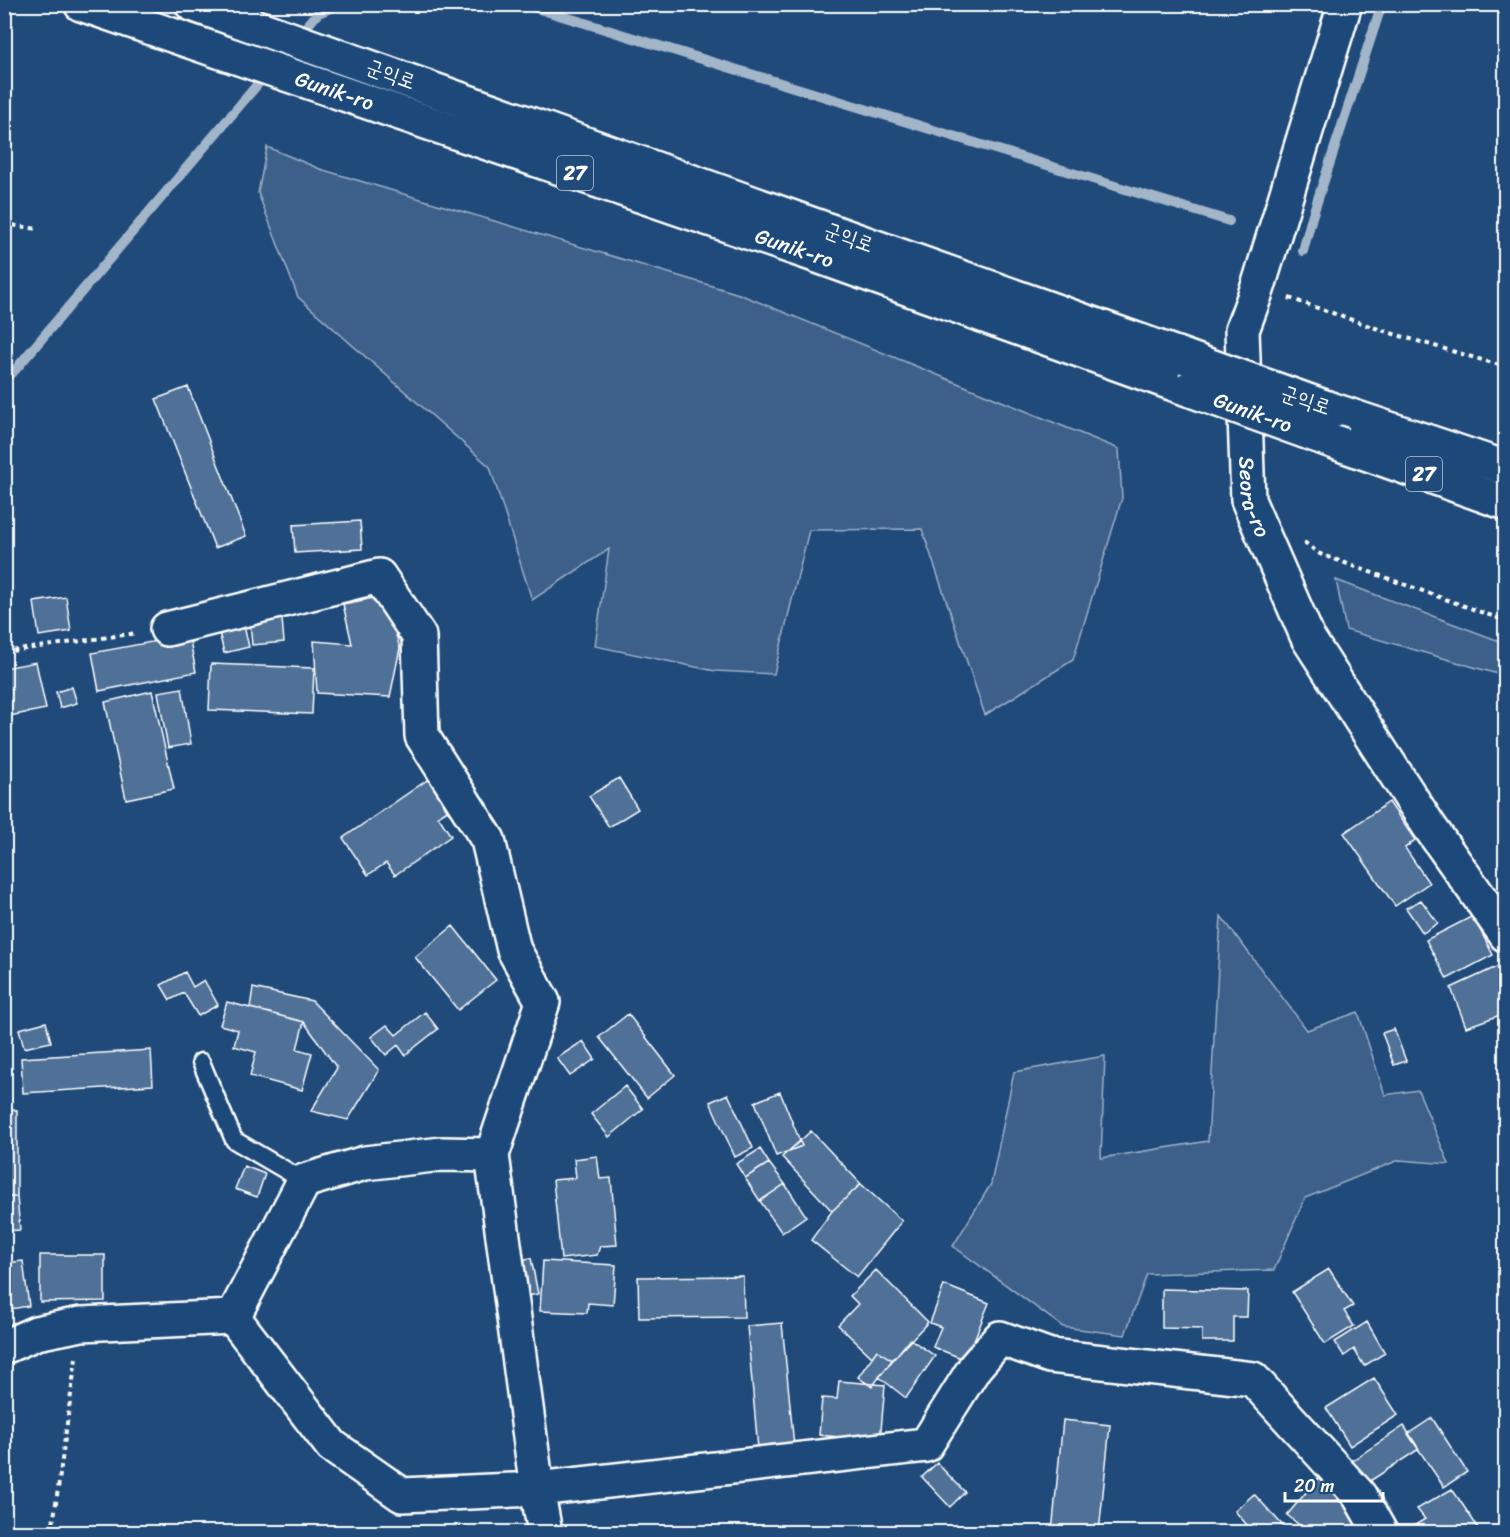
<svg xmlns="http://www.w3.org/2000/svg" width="1510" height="1537" viewBox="0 0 1510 1537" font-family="Sriracha,'Poor Story',sans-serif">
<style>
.green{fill:#3c618b;stroke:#9eb0c5;stroke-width:1.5}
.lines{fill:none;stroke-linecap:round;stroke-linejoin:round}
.stream{stroke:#a3b5c8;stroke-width:10}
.building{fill:#507197;stroke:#fff;stroke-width:1.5}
.lane-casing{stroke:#fff;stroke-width:21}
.street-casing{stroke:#fff;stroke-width:38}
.secondary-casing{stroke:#fff;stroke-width:38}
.highway-casing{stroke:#fff;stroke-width:38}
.path{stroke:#fff;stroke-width:4;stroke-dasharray:4.5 4.5;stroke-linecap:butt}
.lane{stroke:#1f4a7a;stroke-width:16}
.street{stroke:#1f4a7a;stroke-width:33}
.secondary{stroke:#1f4a7a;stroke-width:33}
.highway{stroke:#1f4a7a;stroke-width:33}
.highway-bridge-casing{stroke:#fff;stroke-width:38;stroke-linecap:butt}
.highway-bridge{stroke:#1f4a7a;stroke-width:33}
.labels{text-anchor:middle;stroke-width:6;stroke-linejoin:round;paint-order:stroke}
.shield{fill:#1f4a7a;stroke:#bcc9d7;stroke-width:1.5}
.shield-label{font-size:20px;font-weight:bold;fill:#fff}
.street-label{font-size:21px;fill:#fff;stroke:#1f4a7a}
</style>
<rect width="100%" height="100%" fill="#1f4a7a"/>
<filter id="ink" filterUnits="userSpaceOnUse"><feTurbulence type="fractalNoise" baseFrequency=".0167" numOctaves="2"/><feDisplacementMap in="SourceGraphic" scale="12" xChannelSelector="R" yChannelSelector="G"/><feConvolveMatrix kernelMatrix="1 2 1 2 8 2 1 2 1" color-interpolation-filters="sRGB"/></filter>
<g filter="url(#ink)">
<path class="green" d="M267,147L320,169L739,294L1119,449L1122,498L1073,660L985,715L922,529L809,530L774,674L715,671L595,646L609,549L532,600L490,467L298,297L258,193Z
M1336,580L1505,643V678L1501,675L1346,630Z
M1221,916L1307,1030L1358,1012L1385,1095L1418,1090L1449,1164L1399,1160L1305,1198L1274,1270L1147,1274L1125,1335L1063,1327L953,1246L991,1184L1014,1072L1105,1056L1101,1158L1208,1141Z"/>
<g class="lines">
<path class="stream" d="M523,4L1229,221
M298,37L318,13L340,4
M1303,251L1312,217L1382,4
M4,379L15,370L268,72"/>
</g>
<path class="building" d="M188,387L246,536L215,548L156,399Z
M360,521L362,549L295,553L293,525Z
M384,596L400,648L390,697L317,693L314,641L352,644L343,604Z
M66,597L71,631L39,636L34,602Z
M282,619L284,642L252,645L250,622Z
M243,622L249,647L224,653L218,628Z
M189,635L196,672L99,691L92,653Z
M36,662L46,709L4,717V668Z
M211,664L314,668L312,714L209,710Z
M72,687L77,703L60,708L56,692Z
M182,688L191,744L168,748L158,692Z
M152,691L174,789L126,799L105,702Z
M433,776L454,806L438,816L451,836L395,875L386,863L368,875L343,838Z
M619,778L638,809L609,827L589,796Z
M1389,802L1415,840L1405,848L1429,883L1395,906L1344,833Z
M1421,900L1438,923L1423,933L1406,908Z
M1473,916L1493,955L1447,979L1426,940Z
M453,926L496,980L458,1010L415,957Z
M1503,964L1506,967V1013L1466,1027L1451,988Z
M185,972L193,987L204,980L218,1005L198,1016L184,993L170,1000L161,985Z
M253,988L312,1001L379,1070L348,1120L311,1111L337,1068L304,1022L250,1008Z
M227,1002L304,1022L297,1049L312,1053L302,1090L250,1076L256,1052L234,1046L238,1030L220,1025Z
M425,1012L438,1029L405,1055L398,1045L386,1055L371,1037L387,1025L396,1035Z
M628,1014L675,1075L647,1098L599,1037Z
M46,1022L51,1042L24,1048L19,1029Z
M1394,1029L1406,1061L1394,1065L1382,1033Z
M583,1041L595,1059L570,1076L557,1058Z
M151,1050L153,1085L23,1093L21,1058Z
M625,1086L643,1109L609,1137L591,1114Z
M780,1092L802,1146L776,1156L755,1102Z
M728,1094L753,1148L735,1157L710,1102Z
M4,1110H17V1197H4Z
M811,1131L861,1184L832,1211L782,1157Z
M760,1149L769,1163L745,1178L736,1164Z
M597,1156L600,1179L611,1178L617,1245L600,1246L597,1255L561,1259L553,1180L576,1178L574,1159Z
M769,1163L785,1184L760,1201L745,1178Z
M244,1166L265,1174L257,1197L235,1189Z
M785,1184L806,1216L782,1233L760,1201Z
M861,1184L902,1221L857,1277L811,1240L832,1211Z
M4,1197H17L20,1230L4,1231Z
M40,1255H105V1301L40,1302Z
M531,1258L538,1294L522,1297L516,1261Z
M23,1261L29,1306L11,1309L5,1263Z
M543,1261L616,1265L613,1305L588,1303L587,1313L540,1311Z
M1329,1269L1353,1306L1344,1311L1354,1326L1325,1344L1292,1292Z
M876,1270L928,1322L892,1360L877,1350L872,1357L838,1325L858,1304L850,1296Z
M743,1276L744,1317L639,1318L638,1277Z
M944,1285L989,1303L966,1360L933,1347L941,1327L930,1323Z
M1162,1289L1248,1291L1247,1317H1233V1341H1202V1329L1162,1328Z
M1367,1322L1385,1353L1364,1366L1354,1349L1344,1356L1335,1342Z
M782,1323L794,1446L758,1449L747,1326Z
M910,1339L935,1356L906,1398L879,1377Z
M877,1350L892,1360L872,1387L858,1377Z
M1374,1378L1398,1415L1350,1446L1326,1408Z
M839,1381L885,1385L880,1441L819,1435L822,1398L837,1399Z
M1432,1418L1467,1472L1444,1487L1408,1434Z
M1063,1420L1110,1425L1099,1532H1052Z
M1404,1426L1419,1449L1364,1485L1350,1462Z
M937,1463L965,1492L950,1507L922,1477Z
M1319,1477L1371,1519L1360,1532H1308L1287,1515Z
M1452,1489L1481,1532H1415L1412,1527L1425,1519L1417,1509Z
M1254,1494L1285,1528L1280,1532H1269L1265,1527L1258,1532H1253L1235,1511Z"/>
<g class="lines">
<defs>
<path id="lane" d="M201,1062L234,1140L304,1181"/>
<path id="street" d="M167,629L379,576L419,636L422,736L488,840L514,950L543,1002L492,1155L537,1489L545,1532
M233,1317L304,1181L365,1163L442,1154L492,1155
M4,1347L36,1333L81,1324L233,1317L332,1446L402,1495L537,1489L926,1445L975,1367L1000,1338L1050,1356L1253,1379L1359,1495L1380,1532"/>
<g id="secondary">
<path id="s1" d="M1345,4L1258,287L1242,330L1248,500L1308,638L1429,826L1506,935"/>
</g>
<g id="highway">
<path id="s2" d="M81,4L812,254L1188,389"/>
<path d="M192,4L1185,357"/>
<path d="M1333,410L1506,468"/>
<path d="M1343,445L1506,503"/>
</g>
</defs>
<use href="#lane" class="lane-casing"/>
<use href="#street" class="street-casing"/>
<use href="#secondary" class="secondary-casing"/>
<use href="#highway" class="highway-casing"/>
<path class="path" d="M4,224L38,229
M1289,298L1387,332L1506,367
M1304,542L1320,554L1506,621
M4,652L137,633
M52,1532L76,1358"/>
<use href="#lane" class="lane"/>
<use href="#street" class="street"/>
<use href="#secondary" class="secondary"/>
<use href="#highway" class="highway"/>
<defs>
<g id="highway-bridge">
<path d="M1185,357L1333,410"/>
<path id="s3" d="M1188,389L1343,445"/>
</g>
</defs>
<use href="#highway-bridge" class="highway-bridge-casing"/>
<use href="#highway-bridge" class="highway-bridge"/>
</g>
</g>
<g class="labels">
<g class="shield">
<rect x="557" y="156" width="36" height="34" rx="4.5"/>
<rect x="1406" y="457" width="36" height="34" rx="4.5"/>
</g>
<g class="shield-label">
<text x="575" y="180">27</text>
<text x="1424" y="481">27</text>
</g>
<g class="street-label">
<text transform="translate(391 74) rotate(20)" y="7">군익로</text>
<text dy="7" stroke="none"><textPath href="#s2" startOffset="268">Gunik-ro</textPath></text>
<text transform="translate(849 237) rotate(20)" y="7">군익로</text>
<text dy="7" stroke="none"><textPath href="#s2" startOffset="754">Gunik-ro</textPath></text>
<text transform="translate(1306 400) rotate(19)" y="7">군익로</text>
<text dy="7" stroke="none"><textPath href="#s3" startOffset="69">Gunik-ro</textPath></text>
<text dy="7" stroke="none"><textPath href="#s1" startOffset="510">Seora-ro</textPath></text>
</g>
</g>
<rect width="1510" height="1537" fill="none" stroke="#1f4a7a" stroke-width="24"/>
<rect x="12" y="12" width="1486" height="1513" fill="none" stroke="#fff" stroke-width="2" filter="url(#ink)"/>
<path d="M1285 1492v9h98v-9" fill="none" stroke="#ffffff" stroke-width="3"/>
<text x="1294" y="1492" font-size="18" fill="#ffffff" stroke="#1f4a7a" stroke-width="4.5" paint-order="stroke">20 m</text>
</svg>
